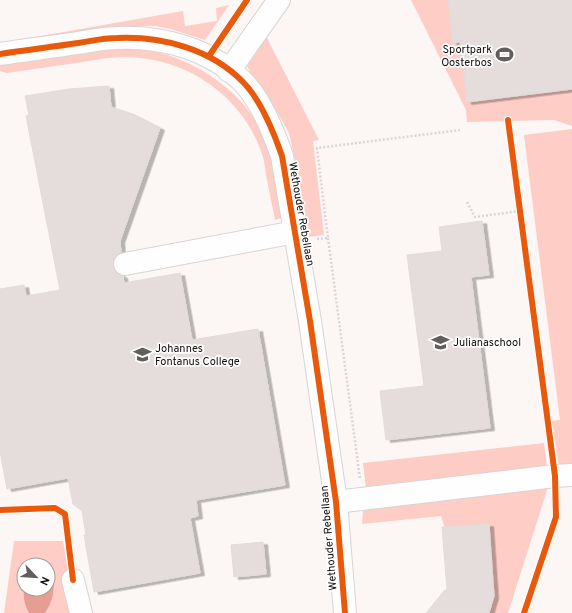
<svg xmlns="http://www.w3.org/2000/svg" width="572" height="613" viewBox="0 0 572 613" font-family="Overpass,sans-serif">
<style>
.green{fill:#fdcdc6}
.forest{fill:#fdccc5}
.water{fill:#e69e94}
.building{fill:#e4dddc;stroke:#e1dbda;filter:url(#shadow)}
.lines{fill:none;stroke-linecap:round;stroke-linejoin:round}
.minor-casing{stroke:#d9d4d3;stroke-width:24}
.path{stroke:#d9d7d6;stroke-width:2.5;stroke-dasharray:2 2;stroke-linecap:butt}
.minor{stroke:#fffefe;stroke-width:22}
.cycleway-casing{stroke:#fff;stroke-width:8}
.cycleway{stroke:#e8590c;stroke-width:6}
.labels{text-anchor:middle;stroke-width:3.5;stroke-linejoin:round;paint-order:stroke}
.poi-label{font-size:11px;fill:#110b0a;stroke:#fff;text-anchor:start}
.street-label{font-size:11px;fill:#110b0a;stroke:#fff}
</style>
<defs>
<filter id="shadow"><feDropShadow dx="4.5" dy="2.5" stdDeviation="0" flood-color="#0004"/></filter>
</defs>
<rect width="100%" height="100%" fill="#fcf6f5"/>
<path class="green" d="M411,0H572V126L554,120L467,122L466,110Z
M229,5L205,40L171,29L155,26H140L115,28L1,43L183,11L185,26L217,21L216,8Z
M266,36L319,140L313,141L324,235L308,237L298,173L289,133L265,91L251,74L247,66V61Z
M122,49C132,49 143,49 153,51C202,62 250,97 269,146C272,153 272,162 274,170C277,186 280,202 284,217L275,220C272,205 269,190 266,175C265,167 264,158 261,151C240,93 183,56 122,57C107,57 91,61 76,63C53,66 30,70 7,73L0,71V64L95,51Z
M572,129V467L559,466L552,421L560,420L524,135Z
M548,487L508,613H472L441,516L362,524L363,510Z
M14,541H63L75,613H45C52,603 54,594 54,582L48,575V565H24C24,581 21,598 29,613H4Z"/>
<path class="forest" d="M544,443L547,467L366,489L363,463Z"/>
<path class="water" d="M48,575L54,582C54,594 52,603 45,613H29C24,604 23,596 24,587V589H48Z"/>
<path class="building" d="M448,0H572V89L467,102L460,42L453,43Z
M109,86L111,107L133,114L160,128L120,241L121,252L117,255L113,260V267L116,272L123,276L124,283L180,273L192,340L258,329L285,485L196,500L198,516L190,518L200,573L94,592L84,535H86L82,511L73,504L68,478L7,489L0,451V289L24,285L26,296L60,290L26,116L29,115L25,96L69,89Z
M482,221L489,275L471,277L490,428L386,440L380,391L424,386L407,255L442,251L439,227Z
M489,524L494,596L489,613H426L445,590H447L442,527Z
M263,542L266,574L234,577L231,545Z"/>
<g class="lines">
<defs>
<path id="minor" d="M0,54C26,50 52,47 78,43C91,41 104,38 117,38C162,36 211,49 243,82C261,100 274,133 282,156L310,321L336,502L345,613
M229,71L279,0
M125,264L295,232
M336,502L555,476L572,475
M73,580L81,613"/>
</defs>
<use href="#minor" class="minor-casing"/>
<path class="path" d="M467,202L475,217L520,211
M328,238L360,479
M317,239L328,238L317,148L460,130"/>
<use href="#minor" class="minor"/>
<defs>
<path id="cycleway" d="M0,54C26,50 52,47 78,43C91,41 104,38 117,38C162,36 211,49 243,82C261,100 274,133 282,156L310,321L336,502L345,613
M209,56L247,0
M508,120L555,476L556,517L524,613
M0,510L55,508L65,514L73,580"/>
</defs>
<use href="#cycleway" class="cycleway-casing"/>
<use href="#cycleway" class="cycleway"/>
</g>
<defs>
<symbol id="stadium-bare" viewBox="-9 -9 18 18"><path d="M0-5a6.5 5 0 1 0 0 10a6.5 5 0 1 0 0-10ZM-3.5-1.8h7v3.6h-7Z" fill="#635d5c" stroke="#fff" stroke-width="2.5" paint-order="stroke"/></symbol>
<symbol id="school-bare" viewBox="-9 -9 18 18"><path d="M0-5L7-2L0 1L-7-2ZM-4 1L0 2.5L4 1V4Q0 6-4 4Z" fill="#635d5c" stroke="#fff" stroke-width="2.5" paint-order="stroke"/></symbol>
</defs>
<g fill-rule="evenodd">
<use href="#stadium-bare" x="492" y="42" width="25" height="25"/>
<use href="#school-bare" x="428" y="330" width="25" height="25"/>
<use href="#school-bare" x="130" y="342" width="25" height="25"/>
</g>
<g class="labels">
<g class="poi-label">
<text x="492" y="53" text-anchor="end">Sportpark<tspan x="492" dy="13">Oosterbos</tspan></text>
<text x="453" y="346">Julianaschool</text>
<text x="155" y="352">Johannes<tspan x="155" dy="13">Fontanus College</tspan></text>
</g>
<g class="street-label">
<text transform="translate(302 214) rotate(80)" y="4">Wethouder Rebellaan</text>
<text transform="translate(328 538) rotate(-95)" y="4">Wethouder Rebellaan</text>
</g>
</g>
<g transform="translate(36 577) rotate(115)"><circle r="19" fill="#ffffff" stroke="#a09d9d"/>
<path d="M0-3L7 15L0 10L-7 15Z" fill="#635d5c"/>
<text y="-6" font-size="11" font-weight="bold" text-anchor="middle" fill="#110b0a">N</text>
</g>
</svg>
